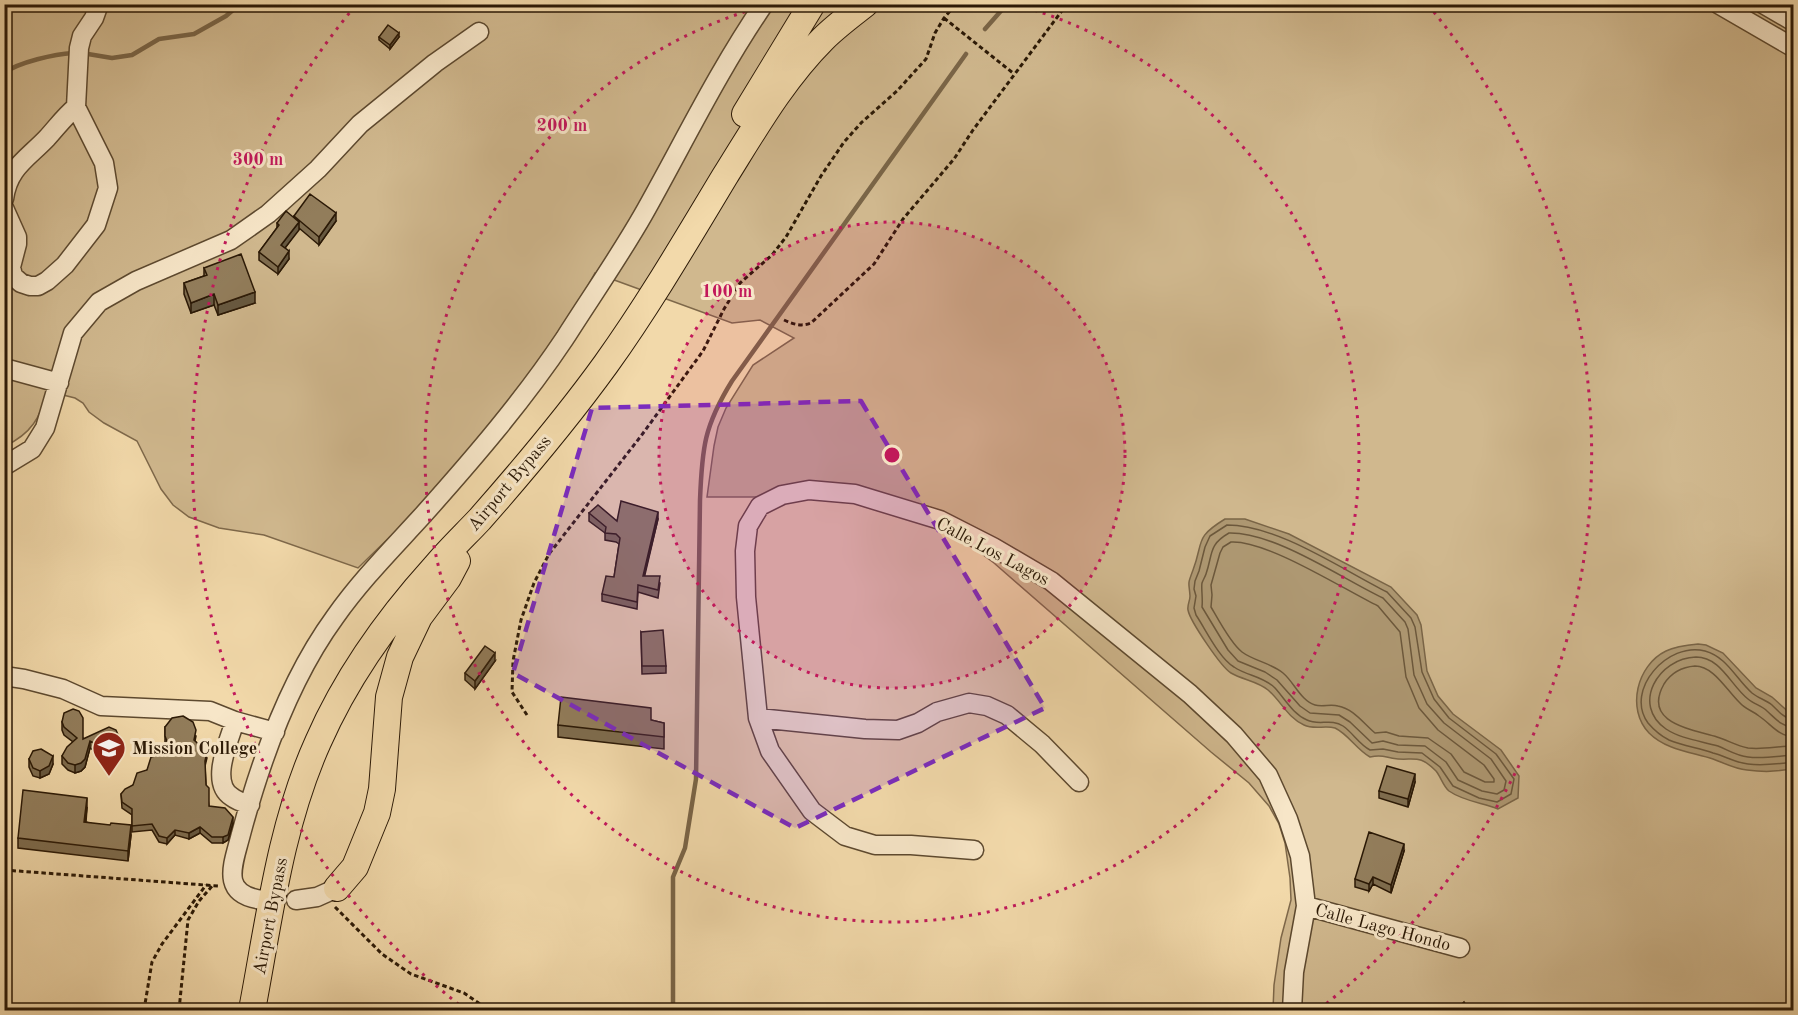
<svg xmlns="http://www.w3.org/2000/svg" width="1798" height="1015" viewBox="0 0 1798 1015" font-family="'Old Standard TT',serif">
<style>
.green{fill:#d0b88e;stroke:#7e684a;stroke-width:1.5}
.water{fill:#ae9872;stroke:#7a6547;stroke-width:1.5}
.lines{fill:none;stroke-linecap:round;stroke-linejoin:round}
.shore{stroke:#6c583c;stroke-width:1.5}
.stream{stroke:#7a6547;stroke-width:4.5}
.minor-casing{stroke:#5d492f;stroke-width:21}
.highway-casing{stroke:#2b1906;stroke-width:28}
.path{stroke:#2b1906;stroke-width:3;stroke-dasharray:4.5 3;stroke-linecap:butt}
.minor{stroke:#f7e6c8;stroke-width:18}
.highway{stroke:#f2d9aa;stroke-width:26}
.wall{fill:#7e6c4e;stroke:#2b1906;stroke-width:1.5}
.shaded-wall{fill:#665840;stroke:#2b1906;stroke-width:1.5}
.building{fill:#927d5b;stroke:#2b1906;stroke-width:1.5}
.marked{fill:#7b2cbf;fill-opacity:0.2;stroke:#7b2cbf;stroke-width:4.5;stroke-dasharray:12 8;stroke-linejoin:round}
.ring{fill:none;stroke:#c2185b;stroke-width:3;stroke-dasharray:3 6}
.labels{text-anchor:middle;stroke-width:6;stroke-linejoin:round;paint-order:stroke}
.street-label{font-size:18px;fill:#2b1906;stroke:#f7e6c8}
.poi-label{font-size:18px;font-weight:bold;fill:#2b1906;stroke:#f7e6c8;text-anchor:start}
.centre{fill:#c2185b;stroke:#f7e6c8;stroke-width:3}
.ring-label{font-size:18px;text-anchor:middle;font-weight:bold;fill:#c2185b;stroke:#f7e6c8;stroke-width:6;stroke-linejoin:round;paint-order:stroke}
</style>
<rect width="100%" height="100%" fill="#f2d9aa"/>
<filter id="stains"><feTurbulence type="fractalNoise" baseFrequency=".00333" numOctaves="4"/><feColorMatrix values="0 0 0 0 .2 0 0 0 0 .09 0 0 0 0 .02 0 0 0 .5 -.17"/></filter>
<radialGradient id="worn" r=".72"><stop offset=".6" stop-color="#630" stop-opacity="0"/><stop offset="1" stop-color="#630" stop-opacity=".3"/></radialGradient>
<path class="green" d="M4,5H1793V1010H1273L1274,985L1281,938L1291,900L1290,878L1285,843L1279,824L1269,806L1249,783L1211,752L994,563L963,540L925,522L833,497H707L714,446L718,427L726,408L753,365L794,338L760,320L732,323L595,273L572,315L539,362L472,448L401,526L358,568L264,535L219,528L189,517L173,505L161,489L137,441L104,423L89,412L83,403L75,398L47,391C41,417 31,434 5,446Z"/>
<path class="water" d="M1225,519H1245L1289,534L1391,587L1417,615L1421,625L1427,671L1438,696L1453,714L1501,750L1519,776L1518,798L1498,809C1483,803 1463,801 1449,791C1443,786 1441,777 1436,771C1420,755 1416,760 1398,759C1384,758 1385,754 1370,757C1357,750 1348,734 1335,728C1325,725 1314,730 1304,725C1288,718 1281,701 1268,690C1257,681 1243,680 1231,673C1221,667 1190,621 1188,610C1187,605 1190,601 1190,596C1189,581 1187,586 1193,570C1204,541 1194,538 1225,519Z
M1698,644L1706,645L1723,653L1756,688L1772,697L1793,716V768C1779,772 1762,772 1747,770C1735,769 1724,763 1713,759C1691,752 1666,750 1649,733C1626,709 1637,665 1666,651C1676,646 1687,645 1698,644Z"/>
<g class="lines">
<path class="shore" d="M1227,525C1278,525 1341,569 1387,592L1411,618L1415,627L1422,672L1434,699L1449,718L1496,754L1514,779L1511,794L1497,802L1479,798L1453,786L1440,767L1422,753L1398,752L1383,749L1370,750C1359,744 1353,733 1343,726C1331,718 1319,726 1307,720C1293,714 1285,699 1275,688C1263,676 1247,676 1234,667C1219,658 1206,630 1196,615L1194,608L1196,596L1194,589L1195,581L1199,571L1205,547L1210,536Z
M1229,533C1275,532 1341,578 1383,598L1405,622L1408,629L1414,675L1427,704L1444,723L1491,759L1506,781L1504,790L1497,794L1482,791L1458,780L1446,762L1425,746L1398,745L1383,741L1372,743L1350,722L1339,715L1310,713L1300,706L1277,680L1265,672L1238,661L1228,650L1202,607C1203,599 1201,587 1202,583C1203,580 1205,577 1206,574C1213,554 1208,545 1229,533Z
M1231,542C1267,540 1343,589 1378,606L1400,632L1406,677L1419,708L1438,730L1484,765L1494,779V782H1485L1464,772L1451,754L1428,738L1399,736L1386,732L1375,733C1363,723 1354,709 1338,706C1331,704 1322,707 1315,705C1301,701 1294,682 1283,673C1271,663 1254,661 1242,652C1231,644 1218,619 1211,607L1212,595L1211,585L1220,553L1223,547Z
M1794,720C1785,719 1778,711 1772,705C1766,700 1758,698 1752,693C1736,679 1727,657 1705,651C1668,641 1624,690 1648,723C1654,730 1661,736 1669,740C1683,746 1699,748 1713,753C1725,756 1736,763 1748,764C1763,766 1779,764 1794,762
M1794,728C1782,727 1775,718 1767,711C1762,706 1754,704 1748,699C1731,686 1721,657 1696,657C1658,658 1631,705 1666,729C1681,739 1701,741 1718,746C1728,750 1737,756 1748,757C1763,759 1778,756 1794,755
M1794,737C1778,736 1771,724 1759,716C1753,711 1745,709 1740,703C1727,691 1714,666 1695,666C1682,667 1671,673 1664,684C1642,723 1691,729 1717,737C1727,740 1737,746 1748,748C1763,750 1778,746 1794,746"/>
<path class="stream" d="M985,29L1007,4
M82,53L112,58L132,55L159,39L194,34L226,16L240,4
M4,73C19,62 55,54 73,53
M673,1010V877L685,848L696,779L700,500C702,448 704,426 732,381L966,54"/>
<defs>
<path id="minor" d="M1718,4L1794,48
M1763,4L1794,22
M4,199C8,168 27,159 47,138C57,127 65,116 76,107
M4,208L17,237V244L11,267L13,276L21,283L30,286H38L47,281L65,265L96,225L108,188L104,163L76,107L79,48L82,36L94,18L99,4
M4,368L59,383
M4,466L32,449L45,428L73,333L99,302L136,281L231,240L268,214L318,169L360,124L435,63L479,32
M4,676L24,679L63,689L101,706L210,711L235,721L275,732
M758,718L865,729L898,730L918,723L937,712L969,703L987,706L1007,715L1042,744L1079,782
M235,721C229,741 209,783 232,797C237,801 244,803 250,805
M974,850L911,845H875L845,836L812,811L770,751L758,718L746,597L745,551L748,526L760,506L782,495L809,490L855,494L940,520L993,547L1051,581L1190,694L1234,735L1268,775L1288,819L1300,856L1306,906L1294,972L1292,1010
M263,900C219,895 233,865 241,834C261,759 289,680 335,617C361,580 393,548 423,515C473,459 523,401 565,338C591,297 619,257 643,215C683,144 718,71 764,4
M296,900L317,897L337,888
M1306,906L1460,948"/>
<path id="highway" d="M745,114L812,4
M337,888L355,867L377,813L382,789L389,697L400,657L419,617L448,578L457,561
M252,1010C269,921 280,826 318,742C346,678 388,619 435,567C449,550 465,535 480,519C524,469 567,418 606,364C649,304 687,239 725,176C755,128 783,79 823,39C836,26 851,15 865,4"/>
</defs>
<use href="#minor" class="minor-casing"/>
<use href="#highway" class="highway-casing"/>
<path class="path" d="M944,18L1013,73
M784,320C793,324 801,327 811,323L874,264L903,219L954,159L973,130L1067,4
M527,715L512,692L513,661L521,620L534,583L549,554L641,436L703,351L724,309L740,283L772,255L786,237L821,176L844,142L862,122L897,91L926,59L935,33L944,18L956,4
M4,870L218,886
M335,907L382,954L411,974L464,993L489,1010
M144,1010L152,962L162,944L206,885
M179,1010L188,920L199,901L213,885"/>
<use href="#minor" class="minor"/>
<use href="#highway" class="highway"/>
</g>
<path class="wall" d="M379,37H399L390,49L379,40Z
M294,216L336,221L319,245L299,228L285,248L289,259L278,274L259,260V252L277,228V223L294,217Z
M204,268L255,303L218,315L214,305L191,313L184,294V283L204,276Z
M589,513L617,521L658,519L644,576L660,583L658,598L638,592L637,609L602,601V594L614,577L619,544L616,542L605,540V533L589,521Z
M641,632L666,666V673L642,674Z
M495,661L475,689L465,680V673Z
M651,720L664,723V749L558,737V725Z
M62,722L83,739L119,745L117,752L110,756H104L90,748L85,767L81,771L75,773L68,770L62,764V756L73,742L64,735L62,730Z
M165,727L196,736L195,741L207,758L205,766L206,785L209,806L233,823L228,840L223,843H212L200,833L189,839L175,835L167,844L159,842L152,830L132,832V815L122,808L121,794L133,785L147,770L169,753L165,742Z
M29,759L53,764L49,774L40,778L33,776L29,767Z
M1415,782L1408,807L1379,798V791Z
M87,808L86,822L131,835L128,861L18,848V838Z
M1404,851L1391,893L1373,884L1369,891L1355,887V879Z"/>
<path class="shaded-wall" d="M399,33V37L390,49V45Z
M336,213V221L319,245V237Z
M299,222V230L281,253V245Z
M289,251V259L278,274V267Z
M255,292V303L218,315V305Z
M214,294V305L191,313V303Z
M658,512V519L643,583V576Z
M495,653V661L475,689V681Z
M119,737V745L117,752L110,756V748Z
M90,741V748L85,767L81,771L75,773V765Z
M53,756V764L49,774L40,778V771Z
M1415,774V782L1408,807V799Z
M87,798V808L84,832V822Z
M233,817V823L228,840L223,843V837Z
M131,825V835L128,861V851Z
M200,827V833L189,839V833Z
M175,830V835L167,844V838Z
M1404,844V851L1391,893V885Z
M1373,877V884L1369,891V884Z"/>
<path class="building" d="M388,25L399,33L390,45L379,37Z
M310,194L336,213L319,237L294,216Z
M286,211L299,222L281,245L289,251L278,267L259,252L279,225L277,223Z
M241,254L255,292L218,305L214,294L191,303L184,283L207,275L204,268Z
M621,501L658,512L643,576H660L658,590L638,585L637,602L602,594L606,576L614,577L620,538L616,534L605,533L606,527L589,513L598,505L617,521Z
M663,630L666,666H642L641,632Z
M485,646L495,653L475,681L465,673Z
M561,697L651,708V720L664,723V737L558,725Z
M73,709L79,711L83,718V739L109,727L116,730L119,737L117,744L110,748H104L90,741L85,759L81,763L75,765L68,763L62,756L67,747L77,738L64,727L62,722L64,713Z
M183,716L193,722L196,730L194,740L207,752L205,761L206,785L209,788V806L225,808L233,817L228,835L223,837H212L200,827L189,833L175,830L167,838L159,836L152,824L132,826V809L122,802L121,794L125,789L133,785L137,773L147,770L151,757L171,752L165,736V727L172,718Z
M41,749L53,756L49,766L40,771L33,768L29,759L33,751Z
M1387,766L1415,774L1408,799L1379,791Z
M23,790L87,798L84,822L110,825L111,823L131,825L128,851L18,838Z
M1369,832L1404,844L1391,885L1373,877L1369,884L1355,879Z
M1464,1002L1470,1011H1455Z"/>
<path class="marked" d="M861,401L1045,708L795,828L513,673L592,408Z"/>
<circle cx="892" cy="455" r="233" fill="#c2185b" fill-opacity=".12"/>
<g class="ring">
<circle cx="892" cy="455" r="233"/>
<path d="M1017 5A467 467 0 1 1 767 5"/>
<path d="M466 1010A700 700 0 0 1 356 5M1428 5A700 700 0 0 1 1318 1010"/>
</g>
<defs>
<symbol id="university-pin" viewBox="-11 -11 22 30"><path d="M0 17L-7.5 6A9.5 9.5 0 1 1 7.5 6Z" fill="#8f2418" stroke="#f7e6c8"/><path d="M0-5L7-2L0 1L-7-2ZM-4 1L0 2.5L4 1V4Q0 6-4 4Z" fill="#fff"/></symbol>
</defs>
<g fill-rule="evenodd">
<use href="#university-pin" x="90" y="729" width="38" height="52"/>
</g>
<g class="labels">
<g class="street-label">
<text transform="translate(509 483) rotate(-50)" y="6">Airport Bypass</text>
<text transform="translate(993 551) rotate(28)" y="6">Calle Los Lagos</text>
<text transform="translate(270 916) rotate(-79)" y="6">Airport Bypass</text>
<text transform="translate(1383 927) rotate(15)" y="6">Calle Lago Hondo</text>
</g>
<g class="poi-label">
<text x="132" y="754">Mission College</text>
</g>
</g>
<circle cx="892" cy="455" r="9" class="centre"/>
<g class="ring-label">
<text x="562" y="131">200 m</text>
<text x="258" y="165">300 m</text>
<text x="727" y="297">100 m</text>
</g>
<rect width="1798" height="1015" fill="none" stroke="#f2d9aa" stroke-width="24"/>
<rect x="6" y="6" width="1786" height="1003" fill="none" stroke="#2b1906" stroke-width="3"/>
<rect x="12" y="12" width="1774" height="991" fill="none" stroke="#2b1906" stroke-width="1.5"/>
<rect width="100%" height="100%" filter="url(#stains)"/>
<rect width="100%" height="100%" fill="url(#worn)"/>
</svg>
